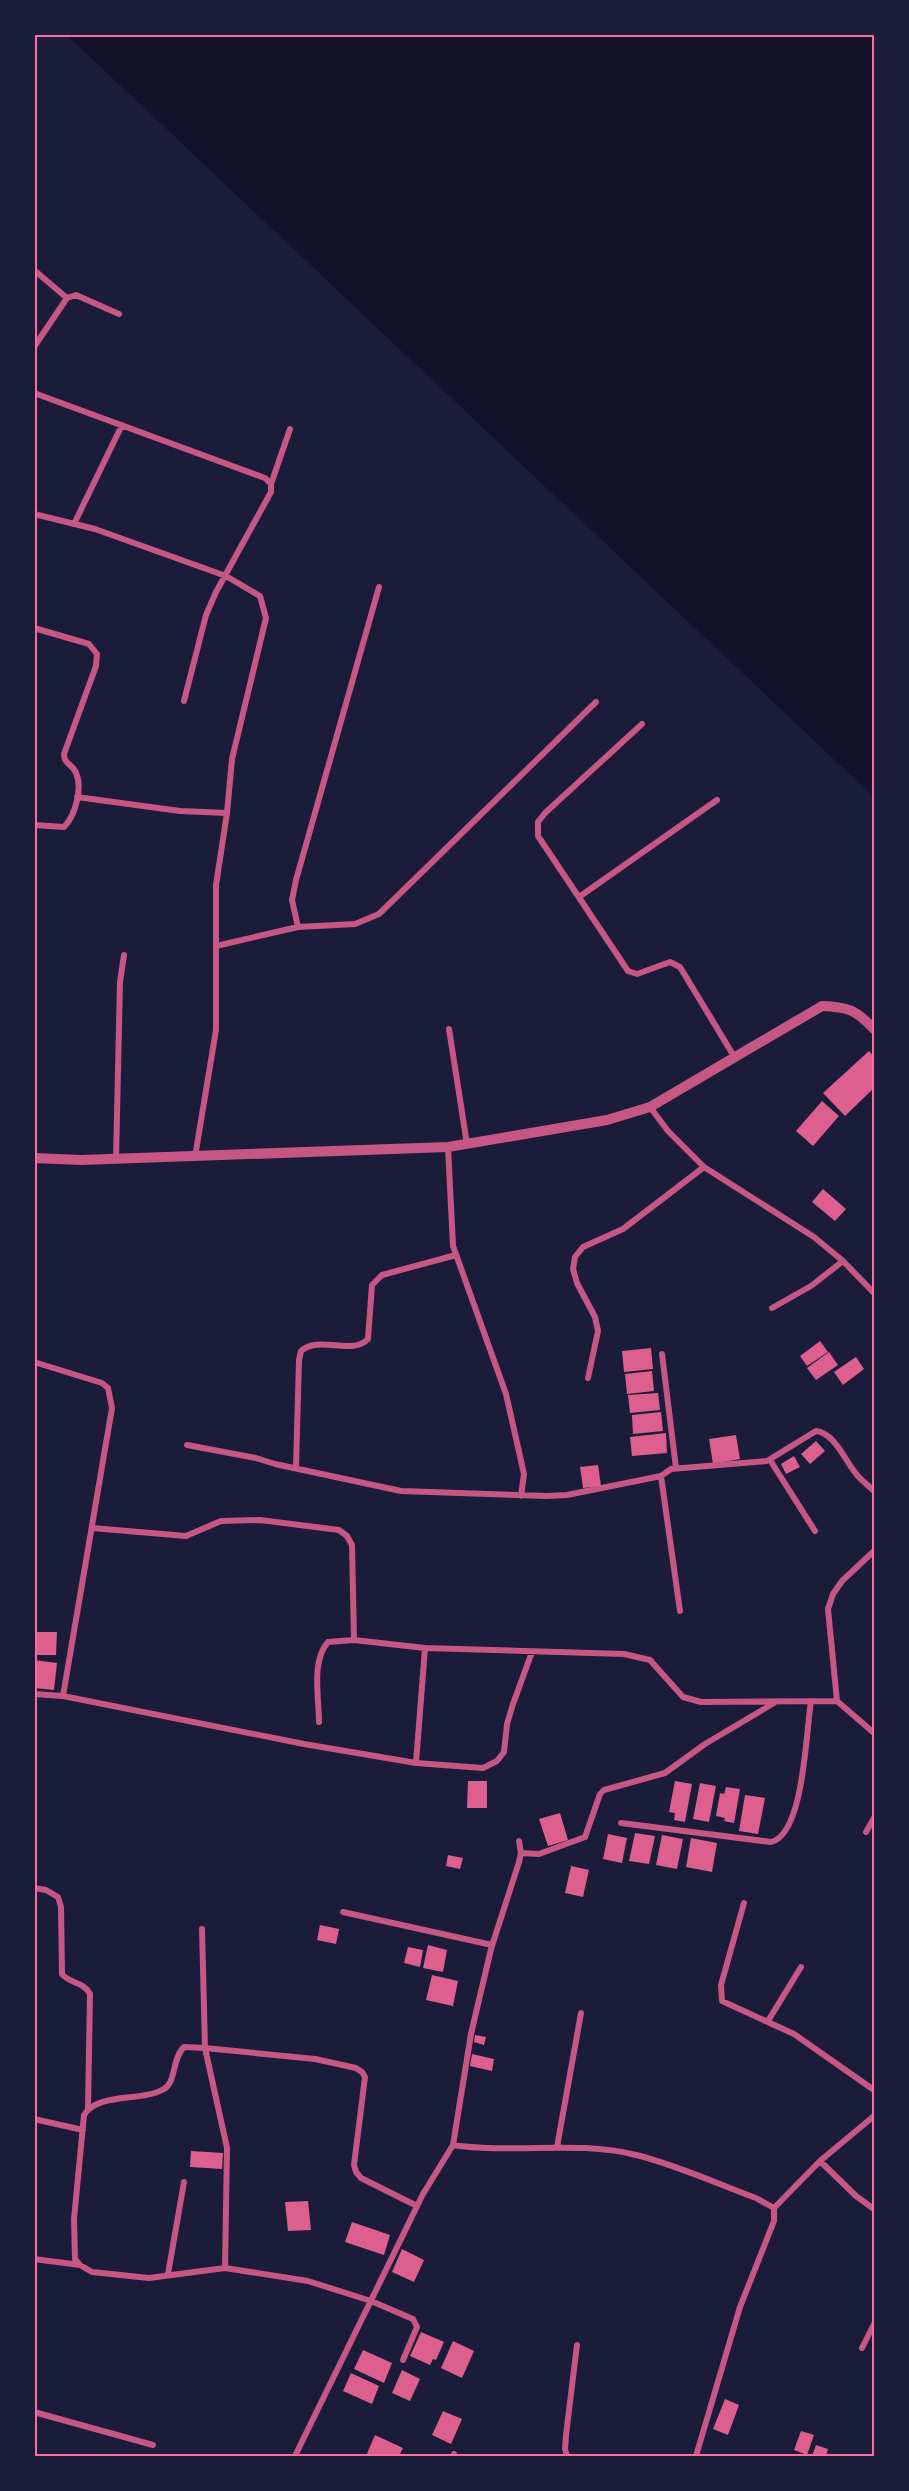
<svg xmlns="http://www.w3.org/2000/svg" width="909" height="2491" viewBox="0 0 909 2491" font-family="Figtree,sans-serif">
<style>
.water{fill:#12122b}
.building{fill:#dd5f8e}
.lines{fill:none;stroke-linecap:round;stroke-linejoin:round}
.minor{stroke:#c65784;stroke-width:6}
.tertiary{stroke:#c65784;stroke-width:10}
.neatline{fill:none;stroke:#ff6b9d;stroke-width:2}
</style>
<rect width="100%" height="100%" fill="#1b1b3a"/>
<path class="water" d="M67,35H874V797Z"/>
<path class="building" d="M869,1051L874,1057V1088L845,1116L823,1093Z
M822,1101L839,1116L813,1146L796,1131Z
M823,1189L846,1209L835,1221L812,1202Z
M820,1341L828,1352L807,1366L800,1356Z
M651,1348L653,1369L624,1372L622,1351Z
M829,1352L838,1365L816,1380L807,1368Z
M856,1357L864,1369L843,1385L834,1372Z
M652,1371L654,1391L627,1394L625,1374Z
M658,1393L660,1410L630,1413L628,1395Z
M661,1412L663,1431L633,1434L632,1415Z
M666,1433L667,1453L632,1456L630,1437Z
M736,1435L740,1459L713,1464L709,1439Z
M816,1441L825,1451L810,1464L801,1454Z
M794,1456L800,1467L786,1474L781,1464Z
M598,1465L601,1486L583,1488L580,1467Z
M35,1632H57L56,1655H35Z
M34,1660L57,1663L54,1690L34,1688Z
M468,1781H487V1808H467Z
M675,1781L692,1784L685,1822L674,1820L675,1813L669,1812Z
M700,1783L716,1786L709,1822L693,1819Z
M726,1787L740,1789L734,1823L724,1821L725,1818L716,1816L720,1793L724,1794Z
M745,1795L765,1798L758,1834L739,1831Z
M560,1813L568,1840L548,1846L539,1819Z
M635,1833L655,1836L649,1864L629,1861Z
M608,1834L627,1838L622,1863L603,1859Z
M662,1835L683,1839L677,1869L656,1865Z
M691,1838L717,1843L712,1872L686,1867Z
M448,1855L463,1858L460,1869L446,1866Z
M571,1866L589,1870L583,1897L565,1893Z
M320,1925L339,1929L336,1944L317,1940Z
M428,1945L447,1950L443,1972L423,1968Z
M408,1947L423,1950L420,1967L404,1963Z
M432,1975L458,1981L453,2006L426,2000Z
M475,2035L486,2037L484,2045L474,2042Z
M472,2054L494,2059L492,2071L470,2066Z
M191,2151L223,2153L222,2169L190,2167Z
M308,2201L311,2230L288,2231L285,2202Z
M352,2222L390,2235L384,2255L345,2242Z
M402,2249L424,2260L414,2282L392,2272Z
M421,2332L444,2342L436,2360L433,2359L430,2365L410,2356Z
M453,2341L474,2351L462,2378L441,2368Z
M363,2350L392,2363L384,2383L354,2369Z
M402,2370L420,2379L410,2401L392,2393Z
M351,2373L379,2386L372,2404L343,2391Z
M725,2399L739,2405L728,2435L713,2429Z
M443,2411L462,2419L451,2444L432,2435Z
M801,2431L814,2435L807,2455L794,2450Z
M375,2435L403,2448L399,2456H366Z
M816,2445L828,2449L826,2456H812Z"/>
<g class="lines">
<path class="minor" d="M34,270L67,298
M34,347L67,298L76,295L119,314
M34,393L265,478L271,484V492L216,592L206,615L184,701
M271,484L290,429
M34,514L95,529L226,576L260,596L266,618L232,759L227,813L216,885V1030L195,1157
M74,524L122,425
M34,628L89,644L97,654L96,666L64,754C64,765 73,764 76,773C83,788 75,816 64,827L34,825
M642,724L545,813L538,822V836L628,971L637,974L670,962L680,967L735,1058
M77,797L180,811L227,813
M579,897L717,800
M298,927L292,900L296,880L379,587
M216,946L298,927L355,924L379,914L596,702
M449,1029L467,1144
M650,1107L668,1131L704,1167L814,1237L843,1261L874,1293
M448,1147L453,1246L506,1394L524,1474L521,1496
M116,1159L120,982L124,955
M772,1308L811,1286L843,1261
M662,1354L676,1468
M34,1362L102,1383L108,1388L112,1408L63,1696
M588,1378L598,1331L595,1317L577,1283L573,1269L575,1257L583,1247L623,1229L704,1167
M187,1445L256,1458L275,1464L401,1491L547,1496L567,1495L661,1476L671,1469L767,1461L816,1431C835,1433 845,1461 857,1475C862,1481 869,1486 874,1491
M770,1460L815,1531
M296,1467L299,1360L301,1351C319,1335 352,1356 368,1339L372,1285L382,1275L456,1255
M661,1476L680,1611
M92,1528L186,1536L221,1521L260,1520L339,1530L347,1536L352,1545L354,1640
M34,1694L63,1696L304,1744L416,1763L483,1768L497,1761L504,1752L507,1724L513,1704L532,1652
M837,1701L828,1609L833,1594L842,1581L874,1551
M319,1722C319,1698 311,1661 328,1642L354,1640L425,1648L624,1654L650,1660L683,1697L701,1702L837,1701L874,1733
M416,1763L425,1648
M621,1823L771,1842C804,1835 806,1731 811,1701
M866,1832L874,1818
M521,1853L539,1854L585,1837L600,1794L604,1790L665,1773L705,1744L774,1703
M34,1888L46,1890L58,1897L61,1907L62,1974C70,1984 83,1981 90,1994L88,2108
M744,1903L721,1985L722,2001L794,2034L874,2090
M343,1912L492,1945
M202,1929L205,2048L227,2148L225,2268
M768,2021L801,1967
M34,2119L83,2130
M453,2145C513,2154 576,2140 636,2155C674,2164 718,2184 756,2198L774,2208
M557,2147L581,2013
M820,2161L856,2196L874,2209
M34,2259L80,2265
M168,2274L184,2182
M862,2348L874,2324
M403,2360L417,2327L413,2319L371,2301L308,2281L225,2268L149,2278L92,2272L80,2265L75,2259L74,2219L84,2115C98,2092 142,2102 164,2089C176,2083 172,2058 184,2047L205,2048L315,2059L356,2068L362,2072L365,2077L354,2165L356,2172L361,2178L417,2206
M34,2412L153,2445
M295,2456L423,2194L453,2145L471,2034L491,1949L519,1862L521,1853L519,1841
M453,2456L454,2454
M567,2456L565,2449L566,2435L577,2345
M696,2456L740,2307L774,2221V2208L820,2161L874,2116"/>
<path class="tertiary" d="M34,1158L81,1160L448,1147L607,1120L650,1107L822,1006C849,1007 856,1010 874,1029"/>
</g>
<rect width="909" height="2491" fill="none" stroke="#1b1b3a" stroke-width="72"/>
<rect x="36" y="36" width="837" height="2419" class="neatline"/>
</svg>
